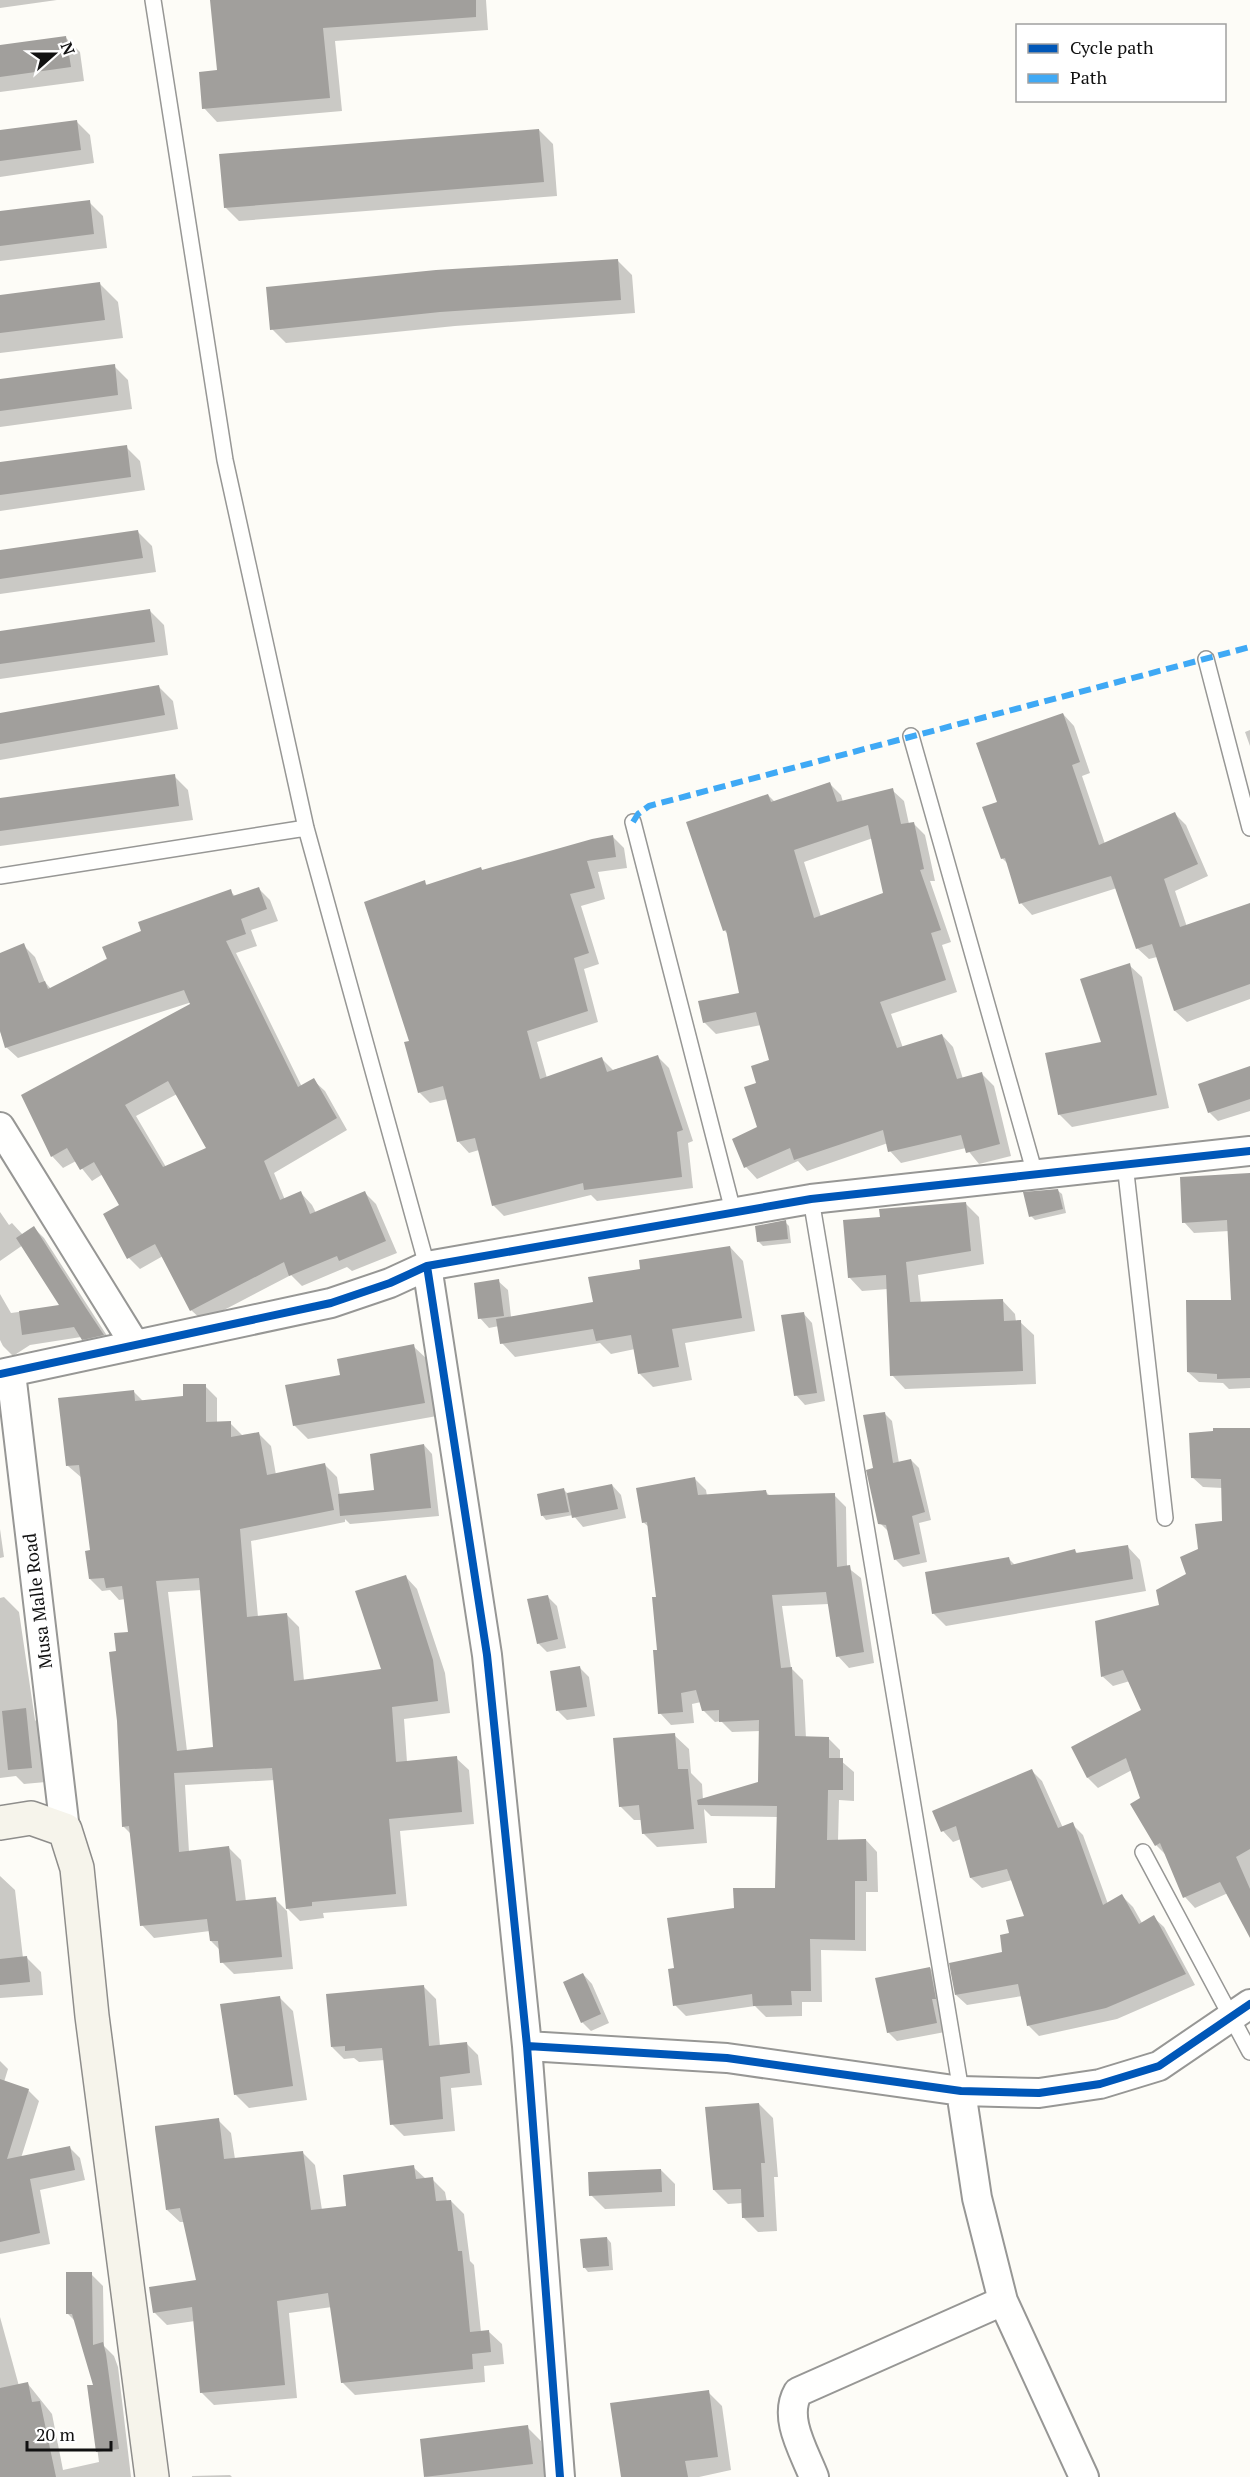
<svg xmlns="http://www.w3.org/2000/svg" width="1250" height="2477" viewBox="0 0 1250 2477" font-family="'PT Serif',serif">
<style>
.shadow{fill:#0003;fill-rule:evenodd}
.building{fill:#a19f9c;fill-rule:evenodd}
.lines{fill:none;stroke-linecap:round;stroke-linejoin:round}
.lane-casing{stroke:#979795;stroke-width:18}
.street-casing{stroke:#979795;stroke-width:32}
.secondary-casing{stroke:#8e8d8b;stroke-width:36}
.lane{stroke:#fffffe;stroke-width:15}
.street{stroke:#fffffe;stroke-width:28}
.secondary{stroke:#f6f4eb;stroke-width:33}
.quiet{stroke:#3fa9f5;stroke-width:6;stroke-dasharray:12 6;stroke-linecap:butt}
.cycleway-casing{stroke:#fff;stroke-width:11}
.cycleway{stroke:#0057b8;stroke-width:8}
.labels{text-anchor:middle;stroke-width:6;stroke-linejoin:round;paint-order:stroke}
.street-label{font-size:18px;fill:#111;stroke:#fff}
</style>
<rect width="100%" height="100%" fill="#fdfcf7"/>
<path class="shadow" d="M0,0H57L0,8Z
M212,0H486L488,30L335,41L342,111L217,122L204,108L219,72Z
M66,38L80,52L84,81L0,92V47Z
M76,121L90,135L94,163L0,177V132Z
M539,130L553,144L557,196L239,221L225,207Z
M89,202L103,216L107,248L0,261V213Z
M618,261L632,275L635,313L455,326L286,343L272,329Z
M100,284L118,302L123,338L0,353V297Z
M114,366L128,380L132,409L0,427V381Z
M126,447L140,461L145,490L0,511V464Z
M138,532L152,546L156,572L0,594V551Z
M150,611L164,625L168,655L0,679V632Z
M159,687L173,701L178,729L0,760V715Z
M1063,714L1074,726L1090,773L1082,776L1105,844L1175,814L1186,825L1208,876L1175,891L1187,927L1250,910V999L1187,1022L1175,1011L1157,957L1149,959L1137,948L1117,888L1032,915L1021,903L1009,865L1002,858L999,803Z
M1250,730V746L1245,732Z
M174,776L188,790L193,820L0,846V799Z
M829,783L841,795L843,802L892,790L904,801L909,824L913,823L925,835L935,881H930L951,942L942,945L957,992L891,1014L903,1048L942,1035L953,1047L963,1079L982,1074L994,1086L1011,1156L979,1164L966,1148L901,1163L890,1151L888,1143L807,1171L798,1161L757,1179L746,1167L734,1140L759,1128L758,1084L771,1061L761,1025L716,1034L704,1022L741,994L728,934L724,930L768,795L775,802ZM873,838L885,894L821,917L804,862Z
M613,837L624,848L627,868L598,872L605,899L581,906L599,964L584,969L598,1022L537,1042L547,1078L602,1059L613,1070L658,1057L669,1068L693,1141L688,1143L693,1188L597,1201L591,1195L504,1216L493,1205L479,1150L469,1153L458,1141L448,1099L430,1103L419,1092L410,1042L424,882L428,886L481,869L483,871Z
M259,889L270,900L278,921L251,930L257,946L236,953L302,1087L313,1080L325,1091L347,1130L274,1173L285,1200L301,1193L312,1205L316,1213L365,1193L376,1204L397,1253L352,1271L347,1267L302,1286L291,1275L203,1321L191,1310L163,1256L140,1269L129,1258L105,1215L121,1205L103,1174L92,1181L76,1161L63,1168L52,1156L195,1001L18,1058L6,1047L0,1031V954L23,945L35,957L45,982L51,989L230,891L236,897ZM177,1094L208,1149L166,1167L136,1116Z
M1129,965L1142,977L1169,1108L1072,1127L1059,1114L1103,1043Z
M1250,1068V1111L1218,1121L1209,1112Z
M1250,1174V1388L1229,1389L1223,1383L1199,1382L1188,1372L1232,1302L1229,1231L1194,1233L1184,1222Z
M1057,1190L1062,1194L1066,1213L1035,1220L1031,1216Z
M966,1204L979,1217L984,1264L918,1275L921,1303L1002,1300L1015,1314L1016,1322H1020L1034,1335L1036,1384L905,1389L892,1375L888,1289L862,1291L849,1277L881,1219Z
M0,1212L9,1225L12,1223L23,1235L34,1228L44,1238L113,1345L94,1349L81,1337L30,1345L13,1356L3,1346L0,1340V1294L11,1313L62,1306L23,1245L0,1261Z
M785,1222L789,1226L791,1243L763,1246L758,1241Z
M730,1247L743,1261L755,1331L685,1343L692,1380L653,1387L640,1374L635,1349L611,1354L600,1343L515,1357L502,1343L499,1326L489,1328L480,1318L498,1281L508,1290L511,1317L595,1303L642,1270Z
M803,1313L812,1323L825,1401L805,1405L796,1395Z
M413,1346L427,1359L437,1416L308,1439L294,1425L342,1376Z
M205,1386L217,1398V1423H230L242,1435L259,1434L271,1446L276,1475L325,1465L337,1477L340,1495L376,1492L424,1445L432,1454L439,1516L350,1524L345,1519V1522L251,1541L258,1617L287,1615L299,1627L304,1681L383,1670L405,1576L417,1589L445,1673L450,1713L404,1719L407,1762L456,1758L469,1770L474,1824L400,1831L407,1906L323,1913L324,1918L300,1921L288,1909L275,1780L185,1785L189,1852L229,1848L241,1860L246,1902L275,1899L287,1911L293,1969L234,1974L222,1962L220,1950L211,1941L210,1931L154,1938L142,1925L132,1835L123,1826L118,1653L129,1633L125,1599L119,1600L110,1590L102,1591L90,1579L92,1551L82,1478L68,1466L134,1392L144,1402L185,1397ZM202,1590L215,1748L187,1751L168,1592Z
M884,1413L892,1421L899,1463L911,1460L919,1468L931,1520L919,1523L927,1562L903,1567L895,1559L888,1531L880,1523L874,1469Z
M1250,1429V1935L1228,1893L1195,1908L1185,1897L1167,1856L1156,1845L1132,1805L1142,1799L1132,1770L1098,1788L1088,1778L1073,1748L1143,1711L1130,1681L1113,1686L1102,1676L1188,1574L1223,1522V1488L1203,1487L1192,1477Z
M695,1479L706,1490L707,1496L766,1492L771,1497L834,1495L846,1507L847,1567L861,1578L874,1663L849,1668L838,1656L829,1604L782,1606L791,1668L803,1680L806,1738H828L840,1750V1760L854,1772V1801L839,1800L838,1841L866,1840L877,1852L878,1892H866V1951L821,1950L822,2002H802V2016L766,2017L755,2006L686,2016L675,2005L676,1970L735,1910L777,1890L778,1817L711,1816L704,1809L707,1843L657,1847L643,1833L642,1820H634L620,1806L674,1735L689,1749L691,1773L702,1784L703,1800L759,1783L760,1731L732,1732L721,1721L715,1722L703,1710L701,1702L692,1704L694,1723L671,1725L660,1713L658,1598L650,1528L643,1522Z
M612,1485L621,1495L626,1518L583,1527L573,1515L546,1520L542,1515L564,1490L568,1494Z
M0,1529L4,1557L0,1558Z
M1127,1546L1140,1560L1146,1591L946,1626L933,1613L1009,1559L1016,1566L1075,1551L1079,1555Z
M547,1596L557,1606L566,1648L547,1652L538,1643Z
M4,1597L19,1612L35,1720L40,1725L46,1782L24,1784L16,1776L0,1778V1598Z
M580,1668L589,1677L595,1716L567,1720L558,1711Z
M1032,1771L1042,1781L1063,1828L1072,1824L1083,1835L1108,1904L1122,1896L1133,1907L1142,1923L1153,1917L1164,1927L1195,1985L1117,2019L1039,2036L1028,2025L1022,1996L967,2005L956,1995L1003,1953L1010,1934L1026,1917L1012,1880L982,1888L971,1878L961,1839L953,1842L943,1831L934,1812Z
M0,1876L15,1890L23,1958H27L41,1972L43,1995L0,1998Z
M930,1968L939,1978L945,2032L897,2041L888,2032Z
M583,1974L592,1984L609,2023L591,2031L582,2022Z
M424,1987L436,1999L440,2046L466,2043L478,2055L482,2085L451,2088L455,2131L404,2136L392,2124L385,2060L359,2062L354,2058L344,2059L332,2047Z
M279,1997L293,2011L307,2100L249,2108L235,2094Z
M0,2061L8,2069L4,2082L28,2090L39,2101L21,2158L70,2148L80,2158L85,2180L40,2190L50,2244L0,2254Z
M759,2104L773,2118L778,2177H774L777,2231L758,2232L744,2218L743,2203L728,2204L714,2190Z
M218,2120L231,2133L235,2159L302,2152L315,2165L322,2210L347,2207L413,2167L426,2179H432L445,2192L447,2202L451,2201L464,2214L470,2261L474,2265L481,2332H489L502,2344L504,2364L484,2366L485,2382L355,2395L342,2382L332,2307L289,2313L297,2398L214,2405L201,2392L195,2321L167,2325L154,2312L198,2281L185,2222H180L167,2210Z
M661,2170L675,2184V2206L605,2209L591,2195Z
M607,2238L611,2243L613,2270L588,2272L584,2267Z
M91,2274L103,2286L104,2346L114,2356L118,2367L131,2477H0V2317L19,2386L28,2384L52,2414L63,2470L99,2462L89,2387L95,2386L76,2322L68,2314Z
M708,2392L722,2406L731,2470L699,2477H622Z
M527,2427L541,2441L546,2477H426L421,2440Z
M230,2475L232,2477H192V2476Z"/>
<path class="building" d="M210,0H476V17L323,28L330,98L202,109L199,72L217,70Z
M66,36L71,67L0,77V45Z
M77,120L81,150L0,161V130Z
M539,129L544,182L224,208L219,154Z
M90,200L94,234L0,246V211Z
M618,259L621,300L440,312L270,330L266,287L436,270Z
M100,282L105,320L0,333V295Z
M115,364L118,395L0,411V379Z
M127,445L131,477L0,495V462Z
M138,530L143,558L0,579V550Z
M150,609L155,642L0,664V631Z
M159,685L165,715L0,744V713Z
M1063,713L1080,762L1072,765L1099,845L1175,812L1198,864L1164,879L1180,927L1250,903V984L1174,1011L1152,944L1136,949L1111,876L1019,904L1005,858L1001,859L982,807L997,802L976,743Z
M175,774L179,806L0,831V798Z
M830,782L837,802L893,788L901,824L914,822L924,869L920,870L941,930L931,933L946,980L880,1002L897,1048L942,1034L957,1079L982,1072L1000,1144L966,1153L961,1135L888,1152L883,1130L794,1160L790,1148L744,1168L732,1139L757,1127L744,1087L756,1083L751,1066L769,1060L756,1012L703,1023L698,1001L739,993L726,930L723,931L686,822L768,794L771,802ZM868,825L883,893L814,918L794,850Z
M613,835L616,857L587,861L595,888L570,894L589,953L574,958L588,1011L527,1031L540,1079L602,1057L607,1072L658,1055L683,1130L677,1132L682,1177L584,1190L583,1183L492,1206L475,1138L457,1142L443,1086L418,1093L404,1042L409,1041L364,902L425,880L426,885L481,867L482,870L592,839Z
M259,887L267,909L241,919L246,934L226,941L298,1087L314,1078L337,1118L264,1161L280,1200L301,1191L310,1214L365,1191L386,1241L339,1261L337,1256L289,1276L284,1262L190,1311L155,1244L127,1259L103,1214L119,1205L94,1162L80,1170L67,1148L51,1157L21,1095L190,1004L184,990L5,1048L0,1031V953L24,943L39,983L45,981L48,989L107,959L102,947L141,931L138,922L231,889L233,896ZM168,1081L206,1148L163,1167L125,1105Z
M1130,963L1157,1095L1058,1115L1045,1053L1101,1042L1080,979Z
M1250,1066V1099L1208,1113L1198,1084Z
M1250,1173V1378L1217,1379V1374L1187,1372L1186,1300H1231L1227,1220L1182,1223L1180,1177Z
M1058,1189L1063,1209L1029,1217L1023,1192Z
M966,1202L971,1251L906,1262L910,1302L1003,1299L1004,1321L1021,1320L1023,1371L890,1376L886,1275L848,1278L843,1220L880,1217L879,1209Z
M786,1220L788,1239L757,1242L755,1226Z
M34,1226L86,1308L104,1335L82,1340L74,1327L22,1335L19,1311L59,1305L16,1238Z
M730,1246L742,1318L672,1329L679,1367L638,1374L631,1335L596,1341L593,1329L500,1344L496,1319L593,1302L588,1277L640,1269L639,1260Z
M499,1279L504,1316L478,1319L474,1283Z
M804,1312L817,1393L794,1396L781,1315Z
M414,1344L425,1403L293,1426L285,1385L340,1375L337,1359Z
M183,1384H206V1422L231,1421V1437L259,1432L267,1475L325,1463L334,1510L240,1529L247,1617L287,1613L294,1681L381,1669L355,1591L406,1575L433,1660L438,1701L392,1707L396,1762L457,1756L462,1812L389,1819L396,1894L312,1902V1906L286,1909L272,1768L174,1773L179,1852L229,1846L236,1901L276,1897L282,1957L220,1963L218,1941H210L207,1919L140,1926L129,1826L122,1827L117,1721L109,1652L116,1651L114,1633L128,1632L122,1586L106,1588L104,1578L89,1579L85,1551L90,1550L79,1465L66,1466L58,1398L134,1390L135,1401L183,1396ZM199,1578L213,1747L177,1751L156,1581Z
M885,1412L893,1463L911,1459L925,1512L912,1516L920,1554L894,1560L886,1525L878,1524L866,1470L873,1468L863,1415Z
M1213,1428H1250V1849L1236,1857L1250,1889V1938L1220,1882L1183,1898L1160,1843L1155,1846L1130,1804L1140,1798L1126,1758L1087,1778L1071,1747L1141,1710L1123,1670L1101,1677L1095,1621L1159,1605L1156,1590L1186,1574L1180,1557L1198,1549L1195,1524L1222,1521L1221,1479L1191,1478L1189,1433L1213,1431Z
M424,1444L431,1508L340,1516L338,1494L374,1490L370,1454Z
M695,1477L698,1495L766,1490L767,1495L835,1493L837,1567L850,1565L864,1652L836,1657L826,1592L772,1595L781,1668L792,1667L795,1736L829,1737V1758H843V1790H828L827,1840L866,1839L867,1881H855V1940L810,1939L811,1991H791L792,2005L753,2006L752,1994L673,2006L668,1969L674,1968L667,1918L734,1908L733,1888H775L777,1806L698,1805L697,1800L758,1782L759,1720L719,1722V1710L702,1711L696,1690L681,1693L683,1712L658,1714L653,1650H657L652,1597H656L647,1522L642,1523L636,1488Z
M612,1484L618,1509L572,1518L567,1493Z
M564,1488L569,1512L541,1516L537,1494Z
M1128,1545L1133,1579L932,1614L925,1572L1009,1557L1011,1565L1075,1549L1076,1553Z
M548,1595L558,1639L537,1644L527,1599Z
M580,1666L587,1707L556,1711L550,1671Z
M26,1708L32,1768L8,1770L2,1711Z
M675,1733L678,1769H688L694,1829L642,1834L639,1805L619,1807L613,1738Z
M1032,1769L1058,1828L1073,1822L1103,1905L1122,1894L1139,1924L1154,1915L1186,1974L1106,2008L1027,2026L1018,1984L955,1995L949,1963L1002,1952L1000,1935L1009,1933L1006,1920L1024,1916L1007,1869L970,1878L956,1826L941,1832L932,1811Z
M27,1956L30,1982L0,1985V1959Z
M930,1967L936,1999H932L937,2023L887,2033L875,1978Z
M583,1973L601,2014L581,2023L563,1982Z
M424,1985L429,2046L467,2042L470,2073L440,2077L443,2119L390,2125L382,2048L345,2051V2046L331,2047L326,1994Z
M280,1996L293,2086L234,2095L220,2004Z
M0,2079L29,2089L7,2159L70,2146L75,2170L30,2179L40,2233L0,2242Z
M759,2103L765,2163H761L764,2217L742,2218L741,2189L713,2190L705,2107Z
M219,2118L224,2159L303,2151L311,2210L346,2206L343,2175L414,2165L416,2179L433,2177L436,2201L451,2200L458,2251H462L470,2332L489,2330L491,2352L472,2354L473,2369L341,2383L328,2293L277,2301L285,2385L200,2393L192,2307L153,2313L149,2287L196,2280L180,2208L166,2210L155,2129V2126Z
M661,2169L662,2192L589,2196L588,2172Z
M607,2237L609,2266L583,2268L580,2239Z
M66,2272H92L93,2345L103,2342L106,2354L119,2449L96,2452L87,2385H93L72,2314H66Z
M28,2382L32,2402L40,2401L56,2477H0V2388Z
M709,2390L718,2457L685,2461L688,2477H621L610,2403Z
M528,2425L533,2464L424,2477L420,2439Z"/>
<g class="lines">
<defs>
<path id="lane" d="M153,0L225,460L306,828L427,1266
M1206,659L1250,828
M911,736L1035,1174
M633,822L733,1211
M0,876L306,828
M1125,1164L1165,1518
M811,1199L961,2091
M1143,1852L1250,2052"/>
<path id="street" d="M0,1127L135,1345
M427,1266L487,1655L527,2046L560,2477
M11,1373L65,1830
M0,1374L331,1303L390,1283L427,1266L811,1199L1250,1151
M527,2046L727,2058L961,2091L1039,2093L1100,2084L1159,2066L1250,2004
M961,2091L977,2198L1003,2301L1084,2477
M814,2477C804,2451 783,2418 798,2392L1003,2301"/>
<path id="secondary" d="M0,1823L31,1818L65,1830L77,1868L92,2016L152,2477"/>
</defs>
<use href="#lane" class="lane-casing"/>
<use href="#street" class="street-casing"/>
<use href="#secondary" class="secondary-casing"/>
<use href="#lane" class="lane"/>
<use href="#street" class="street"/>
<use href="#secondary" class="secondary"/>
<path class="quiet" d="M633,822L638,814L649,806L1250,647"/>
<defs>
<path id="cycleway" d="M427,1266L487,1655L527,2046L560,2477
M0,1374L331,1303L390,1283L427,1266L811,1199L1250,1151
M527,2046L727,2058L961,2091L1039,2093L1100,2084L1159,2066L1250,2004"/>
</defs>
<use href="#cycleway" class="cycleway-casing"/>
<use href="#cycleway" class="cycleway"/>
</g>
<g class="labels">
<g class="street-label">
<text transform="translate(38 1601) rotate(-97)" y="6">Musa Malle Road</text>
</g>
</g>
<rect x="1016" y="24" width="210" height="78" fill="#ffffff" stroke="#a0a0a0" stroke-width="1.5"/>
<rect x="1028" y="44" width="30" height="9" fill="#0057b8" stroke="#a0a0a0" stroke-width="1.5"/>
<text x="1070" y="54" font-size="18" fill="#111111">Cycle path</text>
<rect x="1028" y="74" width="30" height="9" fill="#3fa9f5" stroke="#a0a0a0" stroke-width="1.5"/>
<text x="1070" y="84" font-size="18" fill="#111111">Path</text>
<g transform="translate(54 54) rotate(69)" stroke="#ffffff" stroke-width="4.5" paint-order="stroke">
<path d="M0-4.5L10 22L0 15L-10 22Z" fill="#111111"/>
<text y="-9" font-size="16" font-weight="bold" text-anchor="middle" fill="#111111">N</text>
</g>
<path d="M27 2441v9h84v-9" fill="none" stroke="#111111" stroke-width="3"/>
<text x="36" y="2441" font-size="18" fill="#111111" stroke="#ffffff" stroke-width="4.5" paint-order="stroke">20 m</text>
</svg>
